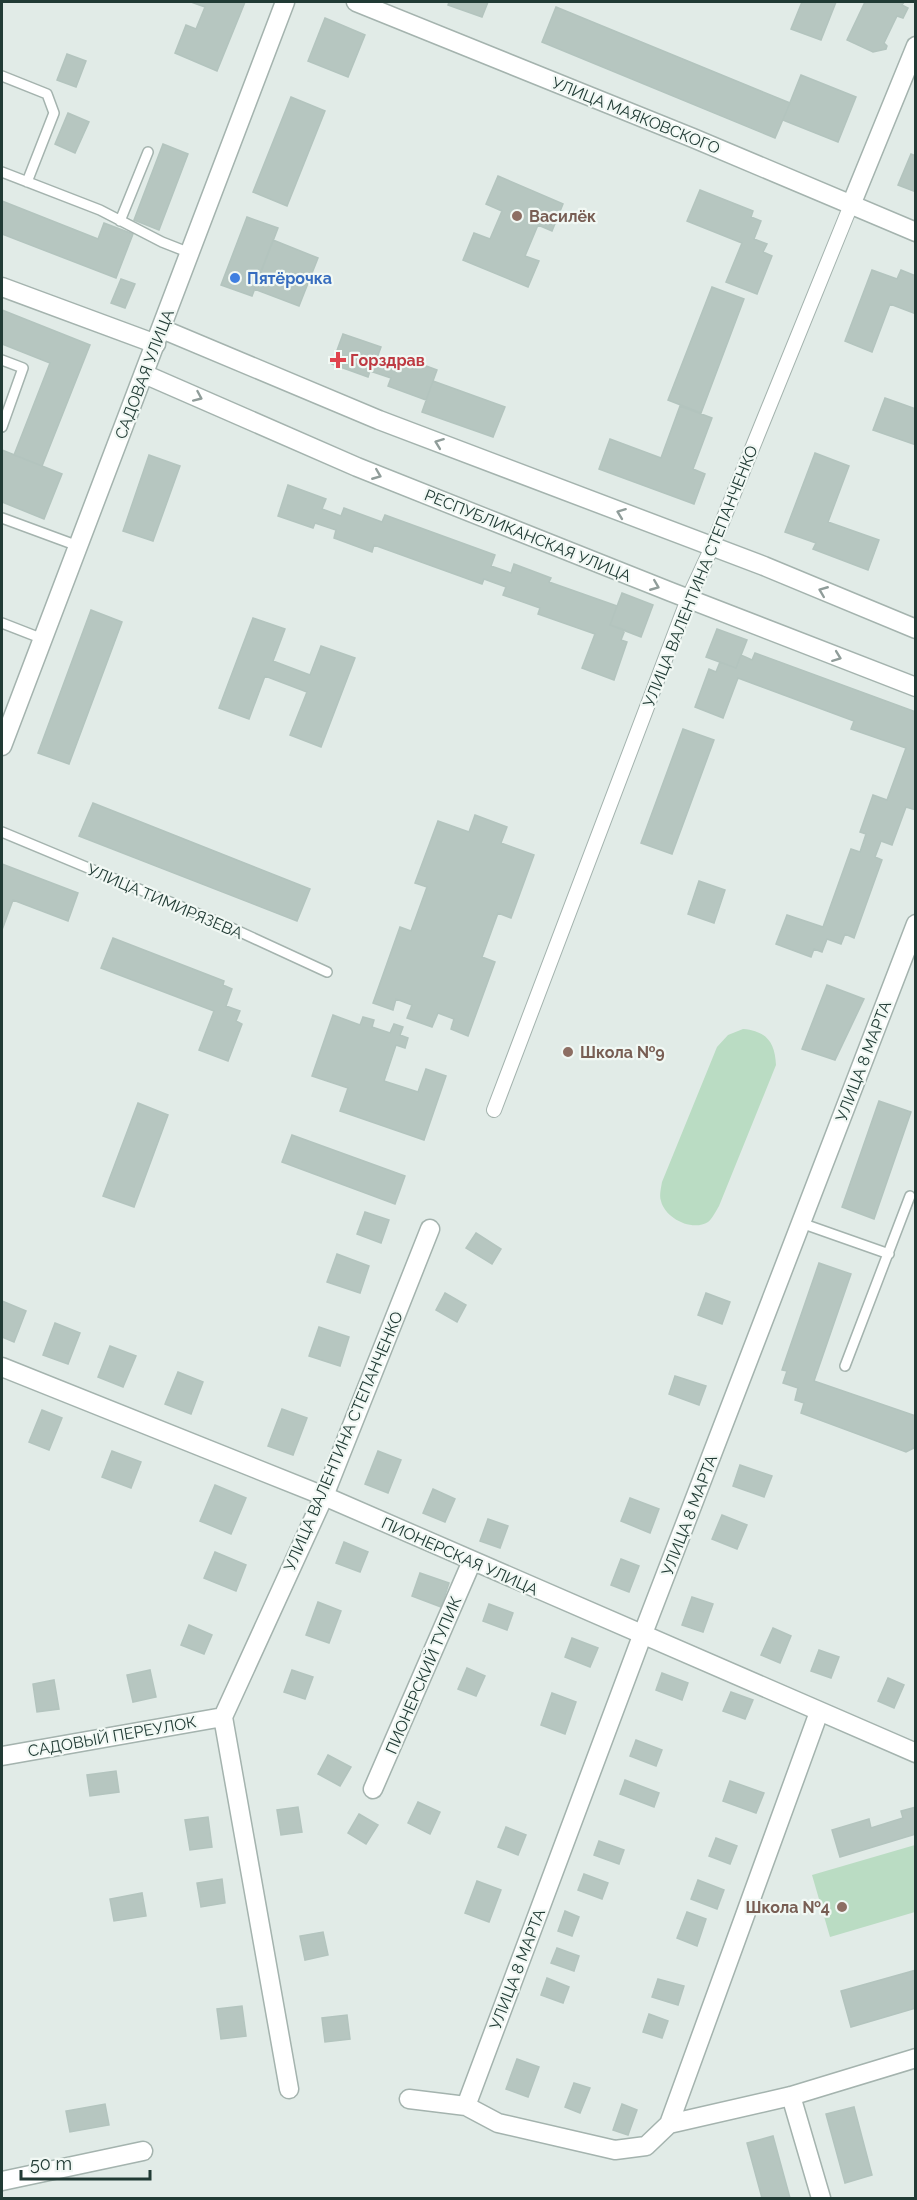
<svg xmlns="http://www.w3.org/2000/svg" width="917" height="2200" viewBox="0 0 917 2200" font-family="Raleway,sans-serif">
<style>
.green{fill:#badcc3}
.building{fill:#b6c6c0;stroke:#b3c4be;stroke-width:1.5}
.lines{fill:none;stroke-linecap:round;stroke-linejoin:round}
.service-casing{stroke:#a4b3ae;stroke-width:12}
.pedestrian-casing{stroke:#a4b3ae;stroke-width:16}
.minor-casing{stroke:#a4b3ae;stroke-width:21}
.tertiary-casing{stroke:#a4b3ae;stroke-width:21}
.service{stroke:#fff;stroke-width:9}
.pedestrian{stroke:#fff;stroke-width:14}
.minor{stroke:#fff;stroke-width:18}
.tertiary{stroke:#fff;stroke-width:18}
.oneway{stroke:#909d9a}
.education-dot{fill:#8d6e63;stroke:#f1f8f4;stroke-width:2}
.shop-dot{fill:#3f7fe0;stroke:#f1f8f4;stroke-width:2}
.health-dot{fill:#e0444e;stroke:#f1f8f4;stroke-width:2}
.labels{text-anchor:middle;stroke-width:4.5;stroke-linejoin:round;paint-order:stroke}
.street-label{font-size:16px;fill:#213b35;stroke:#f1f8f4}
.education-label{font-size:16px;font-weight:bold;fill:#785e54;stroke:#f1f8f4;text-anchor:start}
.shop-label{font-size:16px;font-weight:bold;fill:#366cbe;stroke:#f1f8f4;text-anchor:start}
.health-label{font-size:16px;font-weight:bold;fill:#be3a42;stroke:#f1f8f4;text-anchor:start}
</style>
<rect width="100%" height="100%" fill="#e1ebe7"/>
<path class="green" d="M743,1029C767,1031 775,1043 776,1065L719,1206C716,1211 712,1219 708,1222C692,1232 665,1218 661,1201C659,1196 661,1188 662,1182L717,1047L728,1035Z
M915,1845V1912L830,1937L812,1875Z"/>
<path class="building" d="M191,2H245L217,71L175,53L186,25L196,29L205,7Z
M449,2H488L482,17L448,5Z
M802,2H836L821,40L791,29Z
M865,2H904L902,5L908,8L903,18L897,16L884,43L887,46L886,49L873,52L847,40Z
M556,7L790,103L775,138L542,42Z
M325,18L365,35L348,77L308,61Z
M67,54L86,61L76,87L57,80Z
M801,75L856,97L838,142L783,120Z
M291,97L325,111L287,206L253,192Z
M68,113L89,122L75,153L55,144Z
M163,144L188,154L159,230L134,220Z
M911,154L916,156V192L898,185Z
M498,176L563,204L552,231L538,225L525,256L539,261L528,287L463,260L474,233L490,239L502,211L486,204Z
M700,190L753,211L751,217L761,221L754,239L767,244L763,252L772,256L757,294L726,282L742,243L687,221Z
M2,201L98,239L104,223L133,234L116,278L2,234Z
M247,217L278,228L252,296L221,285Z
M273,240L318,258L299,306L254,289Z
M872,270L897,279L901,270L916,276V314L890,304L872,352L845,341Z
M121,279L135,284L125,308L111,303Z
M712,287L744,299L701,413L668,400Z
M2,310L90,345L42,466L14,455L50,363L2,344Z
M343,334L381,347L377,358L396,364L399,356L437,370L426,400L388,386L391,378L370,371L368,377L332,364Z
M433,381L505,407L493,437L422,412Z
M885,398L916,409V445L873,430Z
M680,406L712,418L693,469L705,474L694,504L599,469L610,439L661,458Z
M2,450L62,474L44,519L2,502Z
M815,453L849,466L828,522L879,540L868,570L813,549L816,543L785,532Z
M149,455L180,466L153,541L123,531Z
M288,485L326,499L322,509L341,516L344,508L382,522L385,515L495,555L491,566L511,573L514,564L551,578L549,582L617,606L610,625L625,630L621,640L627,642L614,680L582,668L595,634L538,614L540,608L503,595L506,587L484,579L482,584L374,545L372,552L334,538L336,530L315,523L313,528L278,516Z
M622,593L653,605L641,637L610,625Z
M91,610L122,622L69,764L38,753Z
M253,618L285,629L273,661L310,675L321,646L355,658L321,747L290,735L307,692L265,676L249,719L219,708Z
M717,629L747,640L736,668L706,657Z
M755,653L916,712V810L906,807L892,845L881,841L875,857L882,860L854,938L845,934L841,944L827,939L822,952L814,949L811,957L776,944L787,915L823,927L851,849L860,852L866,834L860,832L873,795L887,800L906,748L851,729L854,721L738,678L723,718L695,707L709,669L716,672L720,662L736,668L741,655L752,660Z
M683,729L714,740L672,854L641,843Z
M93,803L310,889L297,921L79,836Z
M475,815L507,827L501,843L534,855L511,918L498,913L482,957L495,962L468,1036L451,1029L454,1019L438,1013L432,1027L407,1018L412,1005L396,999L393,1010L373,1003L400,927L411,931L427,887L415,883L438,821L469,832Z
M2,864L78,893L68,921L13,900L2,930Z
M699,881L725,890L714,923L688,914Z
M113,938L224,981L223,985L232,989L226,1006L240,1011L236,1021L242,1024L228,1061L199,1050L214,1011L101,968Z
M827,985L864,999L835,1060L802,1049Z
M333,1015L360,1025L363,1017L374,1020L372,1027L390,1033L394,1024L403,1027L400,1035L408,1038L405,1048L396,1045L384,1081L418,1092L426,1069L446,1076L424,1140L340,1111L348,1088L312,1076Z
M879,1101L911,1112L874,1219L842,1207Z
M138,1103L168,1115L134,1207L103,1196Z
M292,1135L405,1176L395,1204L282,1162Z
M365,1212L389,1220L381,1243L357,1234Z
M476,1233L501,1249L492,1264L466,1248Z
M337,1254L369,1266L360,1293L327,1282Z
M819,1263L851,1274L814,1381L916,1416V1447L906,1452L801,1413L804,1403L795,1400L798,1388L783,1383L787,1371L782,1370Z
M445,1293L466,1305L457,1322L436,1310Z
M706,1293L730,1302L722,1324L698,1315Z
M2,1301L26,1311L14,1342L2,1337Z
M55,1323L80,1333L68,1364L43,1355Z
M319,1327L349,1337L340,1366L309,1356Z
M110,1346L136,1356L123,1387L98,1377Z
M178,1372L203,1382L191,1414L165,1404Z
M675,1376L706,1386L699,1405L669,1394Z
M282,1409L307,1418L293,1455L268,1446Z
M42,1410L62,1418L49,1450L29,1442Z
M112,1451L141,1462L131,1488L102,1477Z
M378,1451L401,1460L388,1493L365,1484Z
M740,1465L772,1476L764,1497L733,1486Z
M215,1485L246,1498L231,1534L200,1521Z
M433,1489L455,1499L445,1522L423,1513Z
M630,1498L659,1509L650,1533L621,1521Z
M722,1515L747,1525L737,1549L712,1539Z
M488,1519L508,1526L500,1548L480,1541Z
M344,1542L368,1552L360,1572L336,1563Z
M215,1552L246,1565L236,1591L204,1578Z
M621,1559L639,1566L629,1592L611,1585Z
M420,1573L449,1583L441,1607L412,1596Z
M692,1597L713,1604L703,1632L682,1625Z
M318,1602L341,1611L329,1643L306,1635Z
M489,1604L513,1613L507,1630L483,1621Z
M189,1625L212,1635L204,1654L181,1645Z
M773,1628L791,1636L780,1663L761,1655Z
M572,1638L598,1648L590,1667L565,1657Z
M819,1650L839,1657L831,1678L811,1671Z
M467,1668L485,1676L476,1696L458,1689Z
M150,1670L156,1697L133,1702L127,1675Z
M292,1670L313,1677L305,1699L284,1692Z
M662,1673L688,1683L682,1700L656,1690Z
M888,1678L904,1685L894,1708L878,1701Z
M54,1680L59,1709L37,1712L33,1684Z
M731,1692L753,1700L745,1719L723,1711Z
M552,1693L576,1702L565,1734L541,1725Z
M636,1740L662,1750L656,1766L630,1756Z
M328,1755L351,1767L340,1786L318,1774Z
M116,1771L119,1792L90,1796L87,1775Z
M625,1780L659,1793L654,1807L620,1794Z
M730,1781L764,1793L756,1813L723,1801Z
M418,1802L440,1812L430,1834L408,1823Z
M298,1807L302,1832L281,1835L277,1810Z
M916,1807V1834L840,1857L832,1830L869,1819L871,1828L903,1818L901,1811Z
M359,1814L378,1825L366,1844L348,1833Z
M208,1817L212,1847L190,1850L185,1820Z
M506,1827L526,1835L518,1855L498,1847Z
M716,1838L737,1846L730,1864L709,1856Z
M599,1841L624,1850L619,1864L594,1855Z
M584,1874L608,1883L602,1899L578,1890Z
M222,1879L225,1903L201,1907L197,1883Z
M698,1880L724,1890L717,1909L691,1899Z
M477,1881L501,1890L489,1922L465,1913Z
M142,1893L146,1916L114,1921L110,1899Z
M565,1911L579,1917L572,1936L558,1931Z
M687,1912L706,1919L697,1946L677,1938Z
M323,1932L328,1955L305,1960L300,1936Z
M557,1948L579,1956L574,1971L551,1963Z
M916,1970V2008L851,2027L841,1991Z
M547,1978L569,1987L563,2003L541,1995Z
M658,1979L684,1986L678,2005L652,1997Z
M242,2006L246,2036L221,2039L217,2009Z
M649,2014L668,2021L662,2038L643,2032Z
M347,2015L350,2039L325,2042L322,2018Z
M517,2059L539,2067L528,2097L506,2089Z
M574,2083L590,2088L580,2113L565,2107Z
M105,2104L109,2125L70,2132L66,2111Z
M622,2104L637,2110L628,2135L613,2130Z
M854,2107L872,2175L845,2183L826,2114Z
M773,2136L790,2198H762L747,2143Z"/>
<g class="lines">
<defs>
<path id="service" d="M2,76L47,94L54,113L27,182
M2,172L100,210L162,242L190,253
M120,221L148,152
M2,360L23,368L2,427
M2,518L78,546
M2,623L43,639
M2,832L225,925L327,972
M801,1223L889,1254
M845,1366L910,1196"/>
<path id="pedestrian" d="M494,1110L688,599L712,547L851,205"/>
<path id="minor" d="M356,2L693,138L916,232
M851,205L916,46
M2,287L156,344
M162,329L379,420L764,566L916,629
M144,374L357,467L671,592L916,687
M223,1717L324,1496L430,1229
M223,1717L289,2089
M2,1756L223,1717
M373,1789L472,1561
M791,2096L821,2198
M409,2099L466,2106L498,2123L615,2150L646,2146L669,2124L791,2096L916,2058
M466,2106L642,1636L916,924
M669,2124L819,1712
M2,2181L143,2151"/>
<path id="tertiary" d="M2,746L285,2
M2,1367L324,1496L916,1753"/>
</defs>
<use href="#service" class="service-casing"/>
<use href="#pedestrian" class="pedestrian-casing"/>
<use href="#minor" class="minor-casing"/>
<use href="#tertiary" class="tertiary-casing"/>
<use href="#service" class="service"/>
<use href="#pedestrian" class="pedestrian"/>
<use href="#minor" class="minor"/>
<use href="#tertiary" class="tertiary"/>
</g>
<defs><path id="oneway-chevron" d="M-2-3.5L2.5 0L-2 3.5" fill="none" stroke-width="1.6" stroke-linecap="round" stroke-linejoin="round" transform="scale(1.5)"/></defs>
<g class="oneway">
<use href="#oneway-chevron" transform="translate(198 397) rotate(24)"/>
<use href="#oneway-chevron" transform="translate(439 443) rotate(-159)"/>
<use href="#oneway-chevron" transform="translate(377 475) rotate(22)"/>
<use href="#oneway-chevron" transform="translate(621 513) rotate(-159)"/>
<use href="#oneway-chevron" transform="translate(655 586) rotate(22)"/>
<use href="#oneway-chevron" transform="translate(823 591) rotate(-158)"/>
<use href="#oneway-chevron" transform="translate(837 657) rotate(21)"/>
</g>
<g class="education-dot">
<circle cx="517" cy="216" r="6"/>
<circle cx="568" cy="1052" r="6"/>
<circle cx="842" cy="1907" r="6"/>
</g>
<circle class="shop-dot" cx="235" cy="278" r="6"/>
<path class="health-dot" d="M335 351h6v6h6v6h-6v6h-6v-6h-6v-6h6z"/>
<g class="labels">
<g class="street-label">
<text transform="translate(636 115) rotate(22)" y="6">УЛИЦА МАЯКОВСКОГО</text>
<text transform="translate(144 374) rotate(-69)" y="6">САДОВАЯ УЛИЦА</text>
<text transform="translate(528 535) rotate(22)" y="6">РЕСПУБЛИКАНСКАЯ УЛИЦА</text>
<text transform="translate(700 576) rotate(-68)" y="6">УЛИЦА ВАЛЕНТИНА СТЕПАНЧЕНКО</text>
<text transform="translate(165 901) rotate(23)" y="6">УЛИЦА ТИМИРЯЗЕВА</text>
<text transform="translate(863 1061) rotate(-69)" y="6">УЛИЦА 8 МАРТА</text>
<text transform="translate(343 1441) rotate(-67)" y="6">УЛИЦА ВАЛЕНТИНА СТЕПАНЧЕНКО</text>
<text transform="translate(689 1515) rotate(-69)" y="6">УЛИЦА 8 МАРТА</text>
<text transform="translate(460 1556) rotate(24)" y="6">ПИОНЕРСКАЯ УЛИЦА</text>
<text transform="translate(423 1675) rotate(-67)" y="6">ПИОНЕРСКИЙ ТУПИК</text>
<text transform="translate(112 1736) rotate(-10)" y="6">САДОВЫЙ ПЕРЕУЛОК</text>
<text transform="translate(517 1969) rotate(-69)" y="6">УЛИЦА 8 МАРТА</text>
</g>
<g class="education-label">
<text x="529" y="222">Василёк</text>
<text x="580" y="1058">Школа №9</text>
<text x="830" y="1913" text-anchor="end">Школа №4</text>
</g>
<g class="shop-label">
<text x="247" y="284">Пятёрочка</text>
</g>
<g class="health-label">
<text x="350" y="366">Горздрав</text>
</g>
</g>
<rect width="917" height="2200" fill="none" stroke="#213b35" stroke-width="6"/>
<path d="M21 2170v9h129v-9" fill="none" stroke="#213b35" stroke-width="3"/>
<text x="30" y="2170" font-size="18" fill="#213b35" stroke="#f1f8f4" stroke-width="4.5" paint-order="stroke">50 m</text>
</svg>
